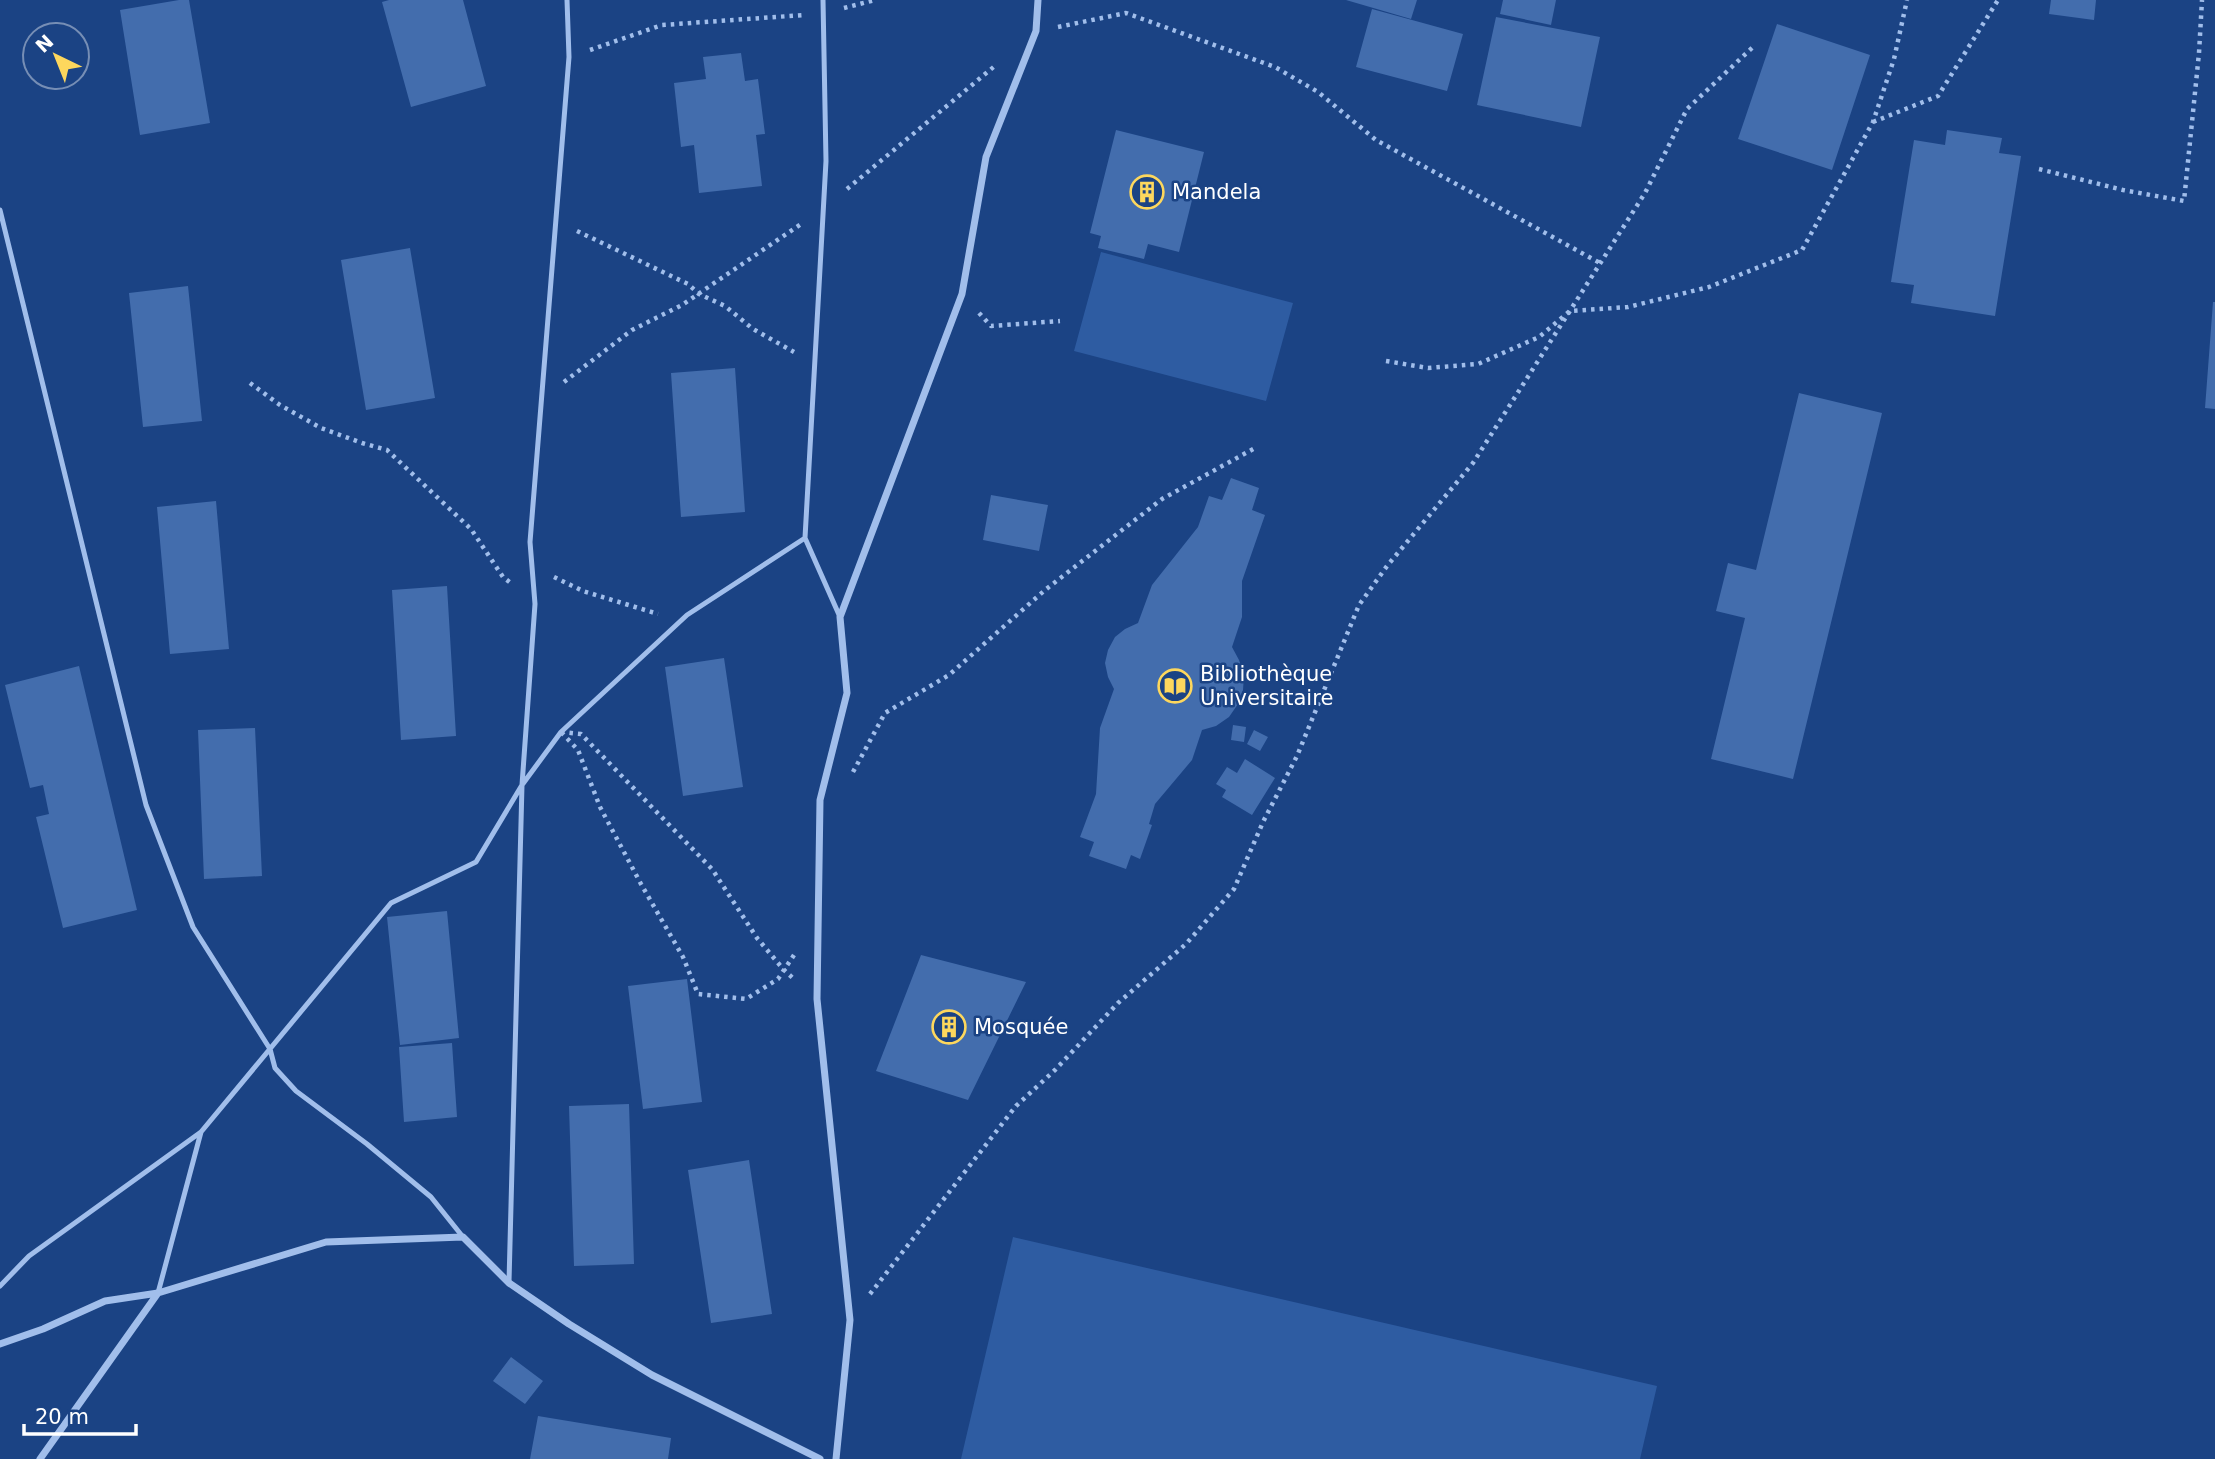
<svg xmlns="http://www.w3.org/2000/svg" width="2215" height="1459" viewBox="0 0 2215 1459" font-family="'DejaVu Sans',sans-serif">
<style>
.green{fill:#2e5ca2}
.building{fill:#436dad}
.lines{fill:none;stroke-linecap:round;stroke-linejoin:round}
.path{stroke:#a1beeb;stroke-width:4.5;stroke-dasharray:3.5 5;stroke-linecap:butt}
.service{stroke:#a1beeb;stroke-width:5}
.minor{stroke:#a1beeb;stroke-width:7}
.labels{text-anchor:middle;stroke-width:5;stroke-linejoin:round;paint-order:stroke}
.poi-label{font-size:21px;fill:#fff;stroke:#1b4384;text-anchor:start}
</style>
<rect width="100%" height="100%" fill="#1b4384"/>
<path class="green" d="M1101,252L1293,303L1266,401L1074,351Z
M1013,1237L1657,1386L1640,1459H961Z"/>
<path class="building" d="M179,0H189L210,123L140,135L120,10Z
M389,0H463L486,86L411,107L382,2Z
M1346,0H1417L1411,19Z
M1503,0H1556L1551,25L1500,14Z
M2051,0H2096L2094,20L2049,14Z
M1372,9L1463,34L1447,91L1356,67Z
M1496,17L1600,37L1581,127L1477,105Z
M1777,24L1870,55L1832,170L1738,139Z
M741,53L745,81L758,79L765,134L756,135L762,186L699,193L694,145L681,147L674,83L706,79L703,57Z
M1116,130L1204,152L1179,252L1148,244L1144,259L1098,248L1101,236L1090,233Z
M1947,130L2002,138L1999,153L2021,156L1995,316L1911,303L1914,285L1891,282L1914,140L1945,145Z
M410,248L435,398L366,410L341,260Z
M188,286L202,421L143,427L129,293Z
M2213,302H2215V409L2205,408Z
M735,368L745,512L681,517L671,373Z
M1799,393L1882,413L1793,779L1711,759L1745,618L1716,611L1728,563L1756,570Z
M1231,478L1259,488L1252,510L1265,515L1242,581V617L1232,647L1239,660L1244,675L1243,690L1238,704L1229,717L1216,726L1202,730L1192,760L1155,804L1149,824L1152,825L1140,859L1131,855L1126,869L1089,856L1094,842L1080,837L1096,794L1100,728L1114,689L1108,677L1105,663L1108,650L1115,637L1125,629L1138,623L1152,585L1198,527L1209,496L1222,500Z
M991,495L1048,505L1039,551L983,540Z
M216,501L229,649L170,654L157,507Z
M447,586L456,736L401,740L392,590Z
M724,658L743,787L683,796L665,667Z
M79,666L137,910L63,928L36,817L49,814L43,785L30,788L5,685Z
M1233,725L1246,727L1244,742L1231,740Z
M255,728L262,876L204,879L198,730Z
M1254,730L1268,737L1260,751L1247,744Z
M1245,759L1275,778L1252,815L1222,797L1226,790L1216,784L1227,767L1237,773Z
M447,911L459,1038L400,1045L387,917Z
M921,955L1026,982L968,1100L876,1071Z
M687,979L702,1102L643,1109L628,986Z
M452,1043L457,1117L404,1122L399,1047Z
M629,1104L634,1264L574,1266L569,1106Z
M749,1160L772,1314L711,1323L688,1170Z
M511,1357L543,1381L525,1404L493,1381Z
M538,1416L671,1438L668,1459H530Z"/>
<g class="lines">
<path class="path" d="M844,8L875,0
M1058,27L1126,13L1275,67L1318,92L1376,140L1600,263
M590,50L662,25L804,15
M1873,122L1938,96L1998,0
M2039,169L2123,190L2184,201L2199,53L2202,0
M847,189L996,65
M577,231L688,284L699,294L725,306L753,329L794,352
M979,313L991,326L1060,321
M1386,361L1428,368L1478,364L1539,337L1570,311L1628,307L1709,287L1802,250L1873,122L1894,59L1907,0
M564,382L632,330L682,305L801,224
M250,383L280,405L321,428L362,443L387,450L471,529L503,577L512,584
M554,577L583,591L658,614
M561,732L581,734L712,869L757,938L784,970L778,979L746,999L698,994L683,957L641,884L600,807L578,750Z
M853,772L885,713L949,675L1045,590L1162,499L1255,448
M794,955L784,970L795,980
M870,1294L1016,1106L1055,1070L1118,1003L1186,944L1234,889L1263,822L1297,756L1359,605L1387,566L1473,463L1645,193L1687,109L1753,47"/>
<path class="service" d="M823,0L826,161L805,538L840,617
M0,210L146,805L193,927L270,1049L275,1068L296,1091L367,1144L431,1197L463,1237
M509,1282L522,785L535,604L530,542L569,57L567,0
M0,1286L29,1256L201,1132L391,903L476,862L522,785L561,732L687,615L805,538
M158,1293L201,1132"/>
<path class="minor" d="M0,1344L43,1329L105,1301L158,1293
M40,1459L158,1293L326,1242L463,1237L509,1283L569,1324L652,1375L820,1459
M836,1459L850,1320L817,999L820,800L847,693L840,617L962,294L986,157L1036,31L1038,0"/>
</g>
<defs>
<symbol id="building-ring" viewBox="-11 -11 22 22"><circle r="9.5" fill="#1b4384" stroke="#fdd75d" stroke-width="1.5"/><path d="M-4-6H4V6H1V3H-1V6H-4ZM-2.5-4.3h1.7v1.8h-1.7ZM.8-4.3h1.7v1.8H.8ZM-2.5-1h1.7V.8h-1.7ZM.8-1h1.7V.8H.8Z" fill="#fdd75d"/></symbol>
<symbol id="library-ring" viewBox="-11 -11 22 22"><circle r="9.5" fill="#1b4384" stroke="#fdd75d" stroke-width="1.5"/><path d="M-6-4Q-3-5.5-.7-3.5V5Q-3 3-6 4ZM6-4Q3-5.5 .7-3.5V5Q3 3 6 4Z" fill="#fdd75d"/></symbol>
</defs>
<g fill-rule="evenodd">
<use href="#building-ring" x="1128" y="173" width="38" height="38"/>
<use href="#library-ring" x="1156" y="667" width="38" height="38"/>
<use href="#building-ring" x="930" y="1008" width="38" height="38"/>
</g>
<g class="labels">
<g class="poi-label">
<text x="1172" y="199">Mandela</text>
<text x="1200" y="681">Bibliothèque<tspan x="1200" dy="24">Universitaire</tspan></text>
<text x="974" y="1034">Mosquée</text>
</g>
</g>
<g transform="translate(56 56) rotate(317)"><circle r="33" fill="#1b4384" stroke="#768eb5" stroke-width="2"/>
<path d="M0-5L12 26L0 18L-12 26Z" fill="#fdd75d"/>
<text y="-10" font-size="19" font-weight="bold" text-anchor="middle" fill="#ffffff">N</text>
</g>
<path d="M24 1424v10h112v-10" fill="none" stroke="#ffffff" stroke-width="3.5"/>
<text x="35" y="1424" font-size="21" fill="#ffffff" stroke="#1b4384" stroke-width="5" paint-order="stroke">20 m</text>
</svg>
